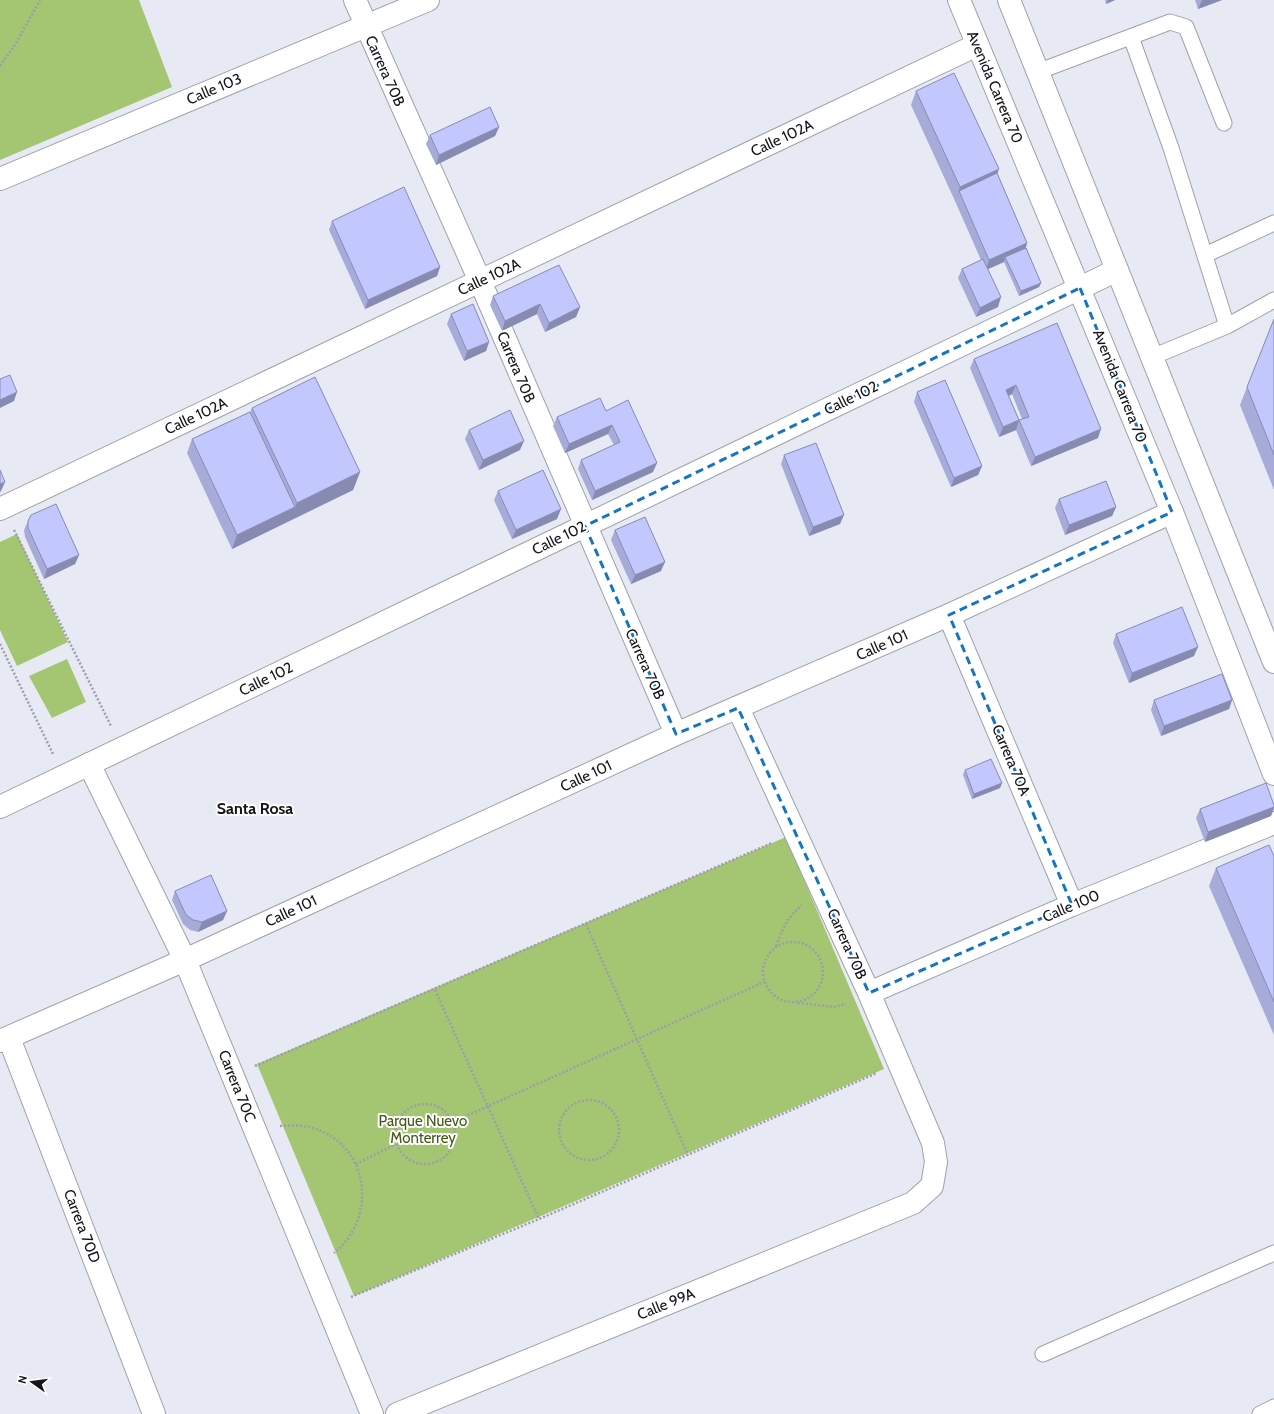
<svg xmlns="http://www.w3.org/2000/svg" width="1274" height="1414" viewBox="0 0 1274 1414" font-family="Cabin,sans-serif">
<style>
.green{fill:#a4c571}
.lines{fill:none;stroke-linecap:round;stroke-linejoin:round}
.lane-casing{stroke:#9fa1ab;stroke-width:17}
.street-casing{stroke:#9fa1ab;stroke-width:24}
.secondary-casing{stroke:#9fa1ab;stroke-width:24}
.path{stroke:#9d9ea7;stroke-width:2.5;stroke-dasharray:2 2;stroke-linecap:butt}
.lane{stroke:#fff;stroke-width:15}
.street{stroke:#fff;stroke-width:22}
.secondary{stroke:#fff;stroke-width:22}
.wall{fill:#a7abda;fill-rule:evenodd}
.shaded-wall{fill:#888bb1}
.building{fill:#c2c7fd;stroke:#888bb1;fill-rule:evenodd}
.marked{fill:none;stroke:#1575c1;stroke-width:3;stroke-dasharray:8 5;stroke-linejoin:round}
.labels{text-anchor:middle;stroke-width:4;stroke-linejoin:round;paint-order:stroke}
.street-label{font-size:15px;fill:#151519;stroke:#fff}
.park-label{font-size:15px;fill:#415817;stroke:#fff}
.neighbourhood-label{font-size:16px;font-weight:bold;fill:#151519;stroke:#fff}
</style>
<rect width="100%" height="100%" fill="#e7e9f4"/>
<path class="green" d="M0,0H139L172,87L0,160Z
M17,534L68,642L17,666L0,630V542Z
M67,659L86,702L52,718L29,676Z
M786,837L884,1069L354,1296L257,1064Z"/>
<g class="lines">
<defs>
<path id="lane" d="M1131,37L1171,148L1227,326
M1037,72L1170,22L1186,27L1224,123
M1205,255L1274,223
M1152,357L1227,326L1274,300
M1043,1354L1274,1253
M1260,1414L1274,1407"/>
<path id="street" d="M355,0L480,281L676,734
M0,179L428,0
M1080,288L1117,270
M949,615L1072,905
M89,764L185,960L372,1414
M869,993L1072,905L1274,823
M9,1038L154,1414
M0,1041L185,960L676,734L949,615L1172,512
M397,1414L913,1203L932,1186L936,1162L933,1143L869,993L738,708"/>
<path id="secondary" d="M959,0L1172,512L1274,774
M1009,0L1274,662
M0,509L977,45
M0,807L1080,288"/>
</defs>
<use href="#lane" class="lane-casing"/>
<use href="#street" class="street-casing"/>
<use href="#secondary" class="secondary-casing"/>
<path class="path" d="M0,66L16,43L40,0
M14,530L111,726
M0,644L53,754
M586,924L688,1155
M763 972a30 30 0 1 1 60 0a30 30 0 1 1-60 0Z
M776,946C782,930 788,916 802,905
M435,990L539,1219
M798,1003L834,1007L846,1004
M255,1066L772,843
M559 1130a30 30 0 1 1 60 0a30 30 0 1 1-60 0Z
M395 1134a30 30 0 1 1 60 0a30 30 0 1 1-60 0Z
M453,1122L764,982
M280,1126C291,1125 302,1125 313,1128C370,1145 378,1218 334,1253
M356,1164L396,1144
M351,1297L539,1219L877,1073"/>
<use href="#lane" class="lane"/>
<use href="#street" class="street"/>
<use href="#secondary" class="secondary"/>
</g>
<path class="wall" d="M1105,0H1115L1106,4Z
M1195,0H1222L1198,9Z
M916,91L997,173L1027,243L1026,248L1041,283L1039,287L1019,296L1004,262L988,269L998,307L976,317L958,278L962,269L981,260L955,201L911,105Z
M499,127L495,136L436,165L426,144L430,135Z
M332,221L440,267L437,276L365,309L329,230Z
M493,296L580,307L576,317L545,332L537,314L502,331L490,305Z
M451,314L489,342L486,351L464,361L447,324Z
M1274,319V490L1240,405L1247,387Z
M1057,323L1098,438L1031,466L1016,430L999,437L970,368L974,359ZM1012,394L1022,419L1019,420L1009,396Z
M917,392L982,466L978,475L951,487L914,402Z
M252,408L360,472L353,490L232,549L187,453L192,439L250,412Z
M606,411L653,472L592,500L578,469L581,460L614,445L608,434L565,453L553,426L557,417Z
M469,430L520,450L479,470L465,439Z
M784,455L840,524L809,536L781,464Z
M498,491L557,519L512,539L494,500Z
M1059,499L1116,507L1112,516L1065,535L1055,508Z
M28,521L79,555L75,564L44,579L25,537L24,530Z
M615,530L661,571L631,584L611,540Z
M1116,634L1194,656L1129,683L1113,643Z
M1154,700H1232L1229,709L1161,736L1151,710Z
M965,770L1002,783L1000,788L972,799L963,775Z
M1274,805V809L1271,816L1205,842L1196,818L1200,809Z
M1274,856V1035L1209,886L1216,868Z
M175,891L227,911L223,920L198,932L190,930L183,924L172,900Z"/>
<path class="shaded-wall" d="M1108,0H1115L1106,4Z
M1202,0H1222L1198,9Z
M499,127L495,136L436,165L439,155Z
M999,169L994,183L959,191L955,201L960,187Z
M1027,243L1024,253L1005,257L1004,262L986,270L989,260Z
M440,267L437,276L365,309L368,300Z
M1041,283L1039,287L1019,296L1021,291Z
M1001,297L998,307L976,317L980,308Z
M540,304L537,314L502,331L505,321Z
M580,307L576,317L545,332L549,323Z
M489,342L486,351L464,361L467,351Z
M1016,385L1012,394L1002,399L1006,390Z
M17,392L14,401L0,408V400Z
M1019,420L1016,430L999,437L1003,427Z
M612,425L608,434L565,453L569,444Z
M1101,429L1098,438L1031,466L1035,457Z
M524,441L520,450L479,470L483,460Z
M657,463L653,472L592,500L595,491Z
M982,466L978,475L951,487L954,478Z
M360,472L353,490L232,549L237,535L295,507L297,503Z
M5,482L1,491L0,492V484Z
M1116,507L1112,516L1065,535L1069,525Z
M561,509L557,519L512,539L516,530Z
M844,515L840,524L809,536L813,527Z
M79,555L75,564L44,579L47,569Z
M665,562L661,571L631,584L635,575Z
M1198,647L1194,656L1129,683L1132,673Z
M1232,700L1229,709L1161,736L1164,726Z
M1002,783L1000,788L972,799L974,794Z
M1274,807L1271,816L1205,842L1208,832Z
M227,911L223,920L198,932L202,922Z"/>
<path class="building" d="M954,73L999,169L960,187L916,91Z
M490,107L499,127L439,155L430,135Z
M997,173L1027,243L989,260L959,191Z
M404,187L440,267L368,300L332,221Z
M1026,248L1041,283L1021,291L1005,257Z
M983,259L1001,297L980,308L962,269Z
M559,265L580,307L549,323L540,304L505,321L493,296Z
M473,304L489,342L467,351L451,314Z
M1274,319V455L1247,387Z
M1057,323L1101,429L1035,457L1019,420L1003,427L974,359ZM1016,385L1029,417L1019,420L1006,390Z
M10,375L17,392L0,400V379Z
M315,377L360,472L297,503L252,408Z
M945,380L982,466L954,478L917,392Z
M600,398L606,411L628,400L657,463L595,491L581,460L620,442L612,425L569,444L557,417Z
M510,410L524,441L483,460L469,430Z
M250,412L295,507L237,535L192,439Z
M816,443L844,515L813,527L784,455Z
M0,470L5,482L0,484Z
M543,470L561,509L516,530L498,491Z
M1106,481L1116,507L1069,525L1059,499Z
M56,504L79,555L47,569L28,528V521L31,515Z
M645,517L665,562L635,575L615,530Z
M1182,607L1198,647L1132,673L1116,634Z
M1222,674L1232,700L1164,726L1154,700Z
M991,759L1002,783L974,794L965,770Z
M1266,783L1274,805V807L1208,832L1200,809Z
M1269,845L1274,856V1002L1216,868Z
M211,875L227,911L202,922L193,920L186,915L175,891Z"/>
<path class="marked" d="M1080,288L1172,512L949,615L1072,905L869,993L738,708L676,734L585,526Z"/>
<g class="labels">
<g class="street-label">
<text transform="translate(385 71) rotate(66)" y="5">Carrera 70B</text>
<text transform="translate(995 87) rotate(67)" y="5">Avenida Carrera 70</text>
<text transform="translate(214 89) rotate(-23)" y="5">Calle 103</text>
<text transform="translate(782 138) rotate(-25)" y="5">Calle 102A</text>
<text transform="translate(489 277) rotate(-25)" y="5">Calle 102A</text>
<text transform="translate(516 367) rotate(67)" y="5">Carrera 70B</text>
<text transform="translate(1120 386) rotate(68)" y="5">Avenida Carrera 70</text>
<text transform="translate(851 398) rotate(-26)" y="5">Calle 102</text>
<text transform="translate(196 416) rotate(-25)" y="5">Calle 102A</text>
<text transform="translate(559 538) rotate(-26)" y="5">Calle 102</text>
<text transform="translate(882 645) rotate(-24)" y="5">Calle 101</text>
<text transform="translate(645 664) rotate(66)" y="5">Carrera 70B</text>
<text transform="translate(266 679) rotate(-26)" y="5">Calle 102</text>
<text transform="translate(1011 760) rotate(67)" y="5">Carrera 70A</text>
<text transform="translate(586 776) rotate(-25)" y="5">Calle 101</text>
<text transform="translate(1071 906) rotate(-23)" y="5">Calle 100</text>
<text transform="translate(291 911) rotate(-25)" y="5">Calle 101</text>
<text transform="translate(847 944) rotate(66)" y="5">Carrera 70B</text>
<text transform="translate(237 1086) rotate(68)" y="5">Carrera 70C</text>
<text transform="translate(82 1226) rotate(69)" y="5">Carrera 70D</text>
<text transform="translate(666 1304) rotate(-22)" y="5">Calle 99A</text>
</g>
<g class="park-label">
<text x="423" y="1126">Parque Nuevo<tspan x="423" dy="17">Monterrey</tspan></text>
</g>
<g class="neighbourhood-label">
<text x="255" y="814">Santa Rosa</text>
</g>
</g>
<g transform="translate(32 1382) rotate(284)" stroke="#ffffff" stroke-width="3" paint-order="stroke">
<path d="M0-3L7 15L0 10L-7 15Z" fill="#151519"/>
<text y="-6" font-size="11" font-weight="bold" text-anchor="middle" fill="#151519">N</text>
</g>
</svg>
